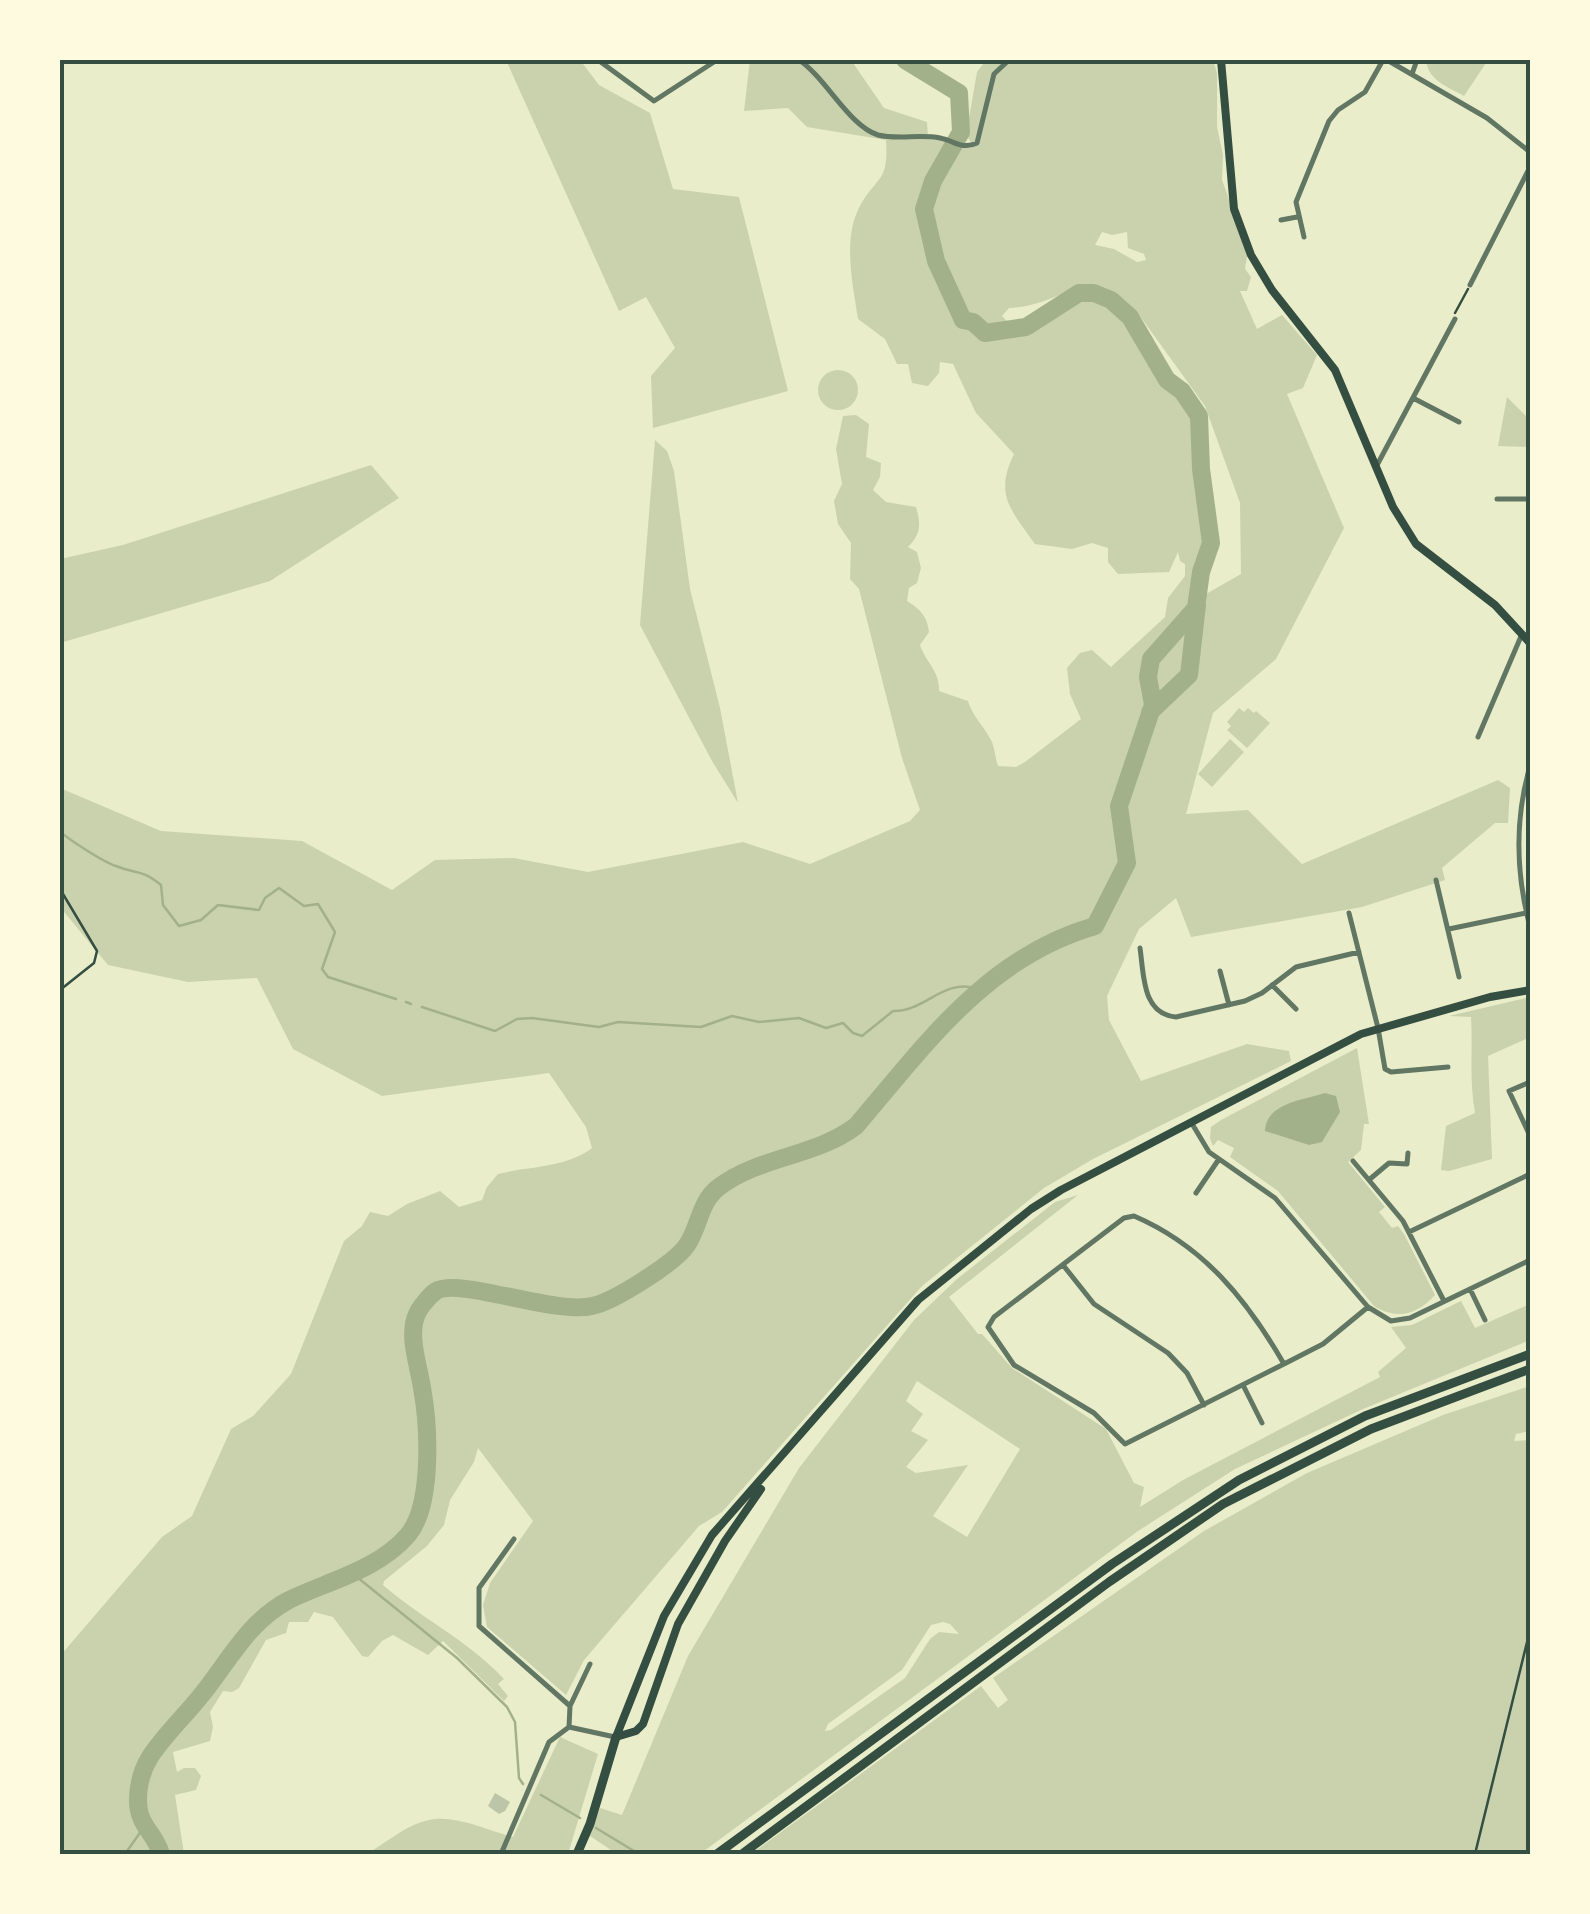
<svg xmlns="http://www.w3.org/2000/svg" width="1590" height="1914" viewBox="0 0 1590 1914" font-family="Georgia,serif">
<style>
.green{fill:#cad2ad;fill-rule:evenodd}
.water{fill:#a3b18a}
.lines{fill:none;stroke-linecap:round;stroke-linejoin:round}
.stream{stroke:#a3b18a;stroke-width:2.5}
.river{stroke:#a3b18a;stroke-width:18}
.building{fill:#bcc5a7}
.path{stroke:#344e41;stroke-width:2.5}
.minor{stroke:#617663;stroke-width:5}
.secondary{stroke:#344e41;stroke-width:8}
.trunk{stroke:#344e41;stroke-width:9}
.neatline{fill:none;stroke:#344e41;stroke-width:4}
</style>
<rect width="100%" height="100%" fill="#e9edc9"/>
<path class="green" d="M506,60H580L599,85L650,113L673,189L739,197L788,391L653,428L651,376L675,348L646,297L619,311Z
M750,60H851L884,108L927,122L928,137L973,145L966,135L977,72L986,60H1213L1217,73V127L1223,155L1222,180L1248,251L1245,269L1251,277L1247,291H1240L1257,329L1282,315L1317,355L1303,388L1287,394L1344,528L1276,659L1213,713L1186,814L1248,810L1302,864L1498,780L1510,788L1508,823H1495L1442,868L1445,880L1362,907L1191,937L1176,898L1139,929L1107,996L1109,1020L1141,1081L1247,1044L1289,1051L1291,1061L1093,1159L1044,1188L922,1286L722,1512L699,1526L584,1660L566,1695L487,1627L483,1605L490,1583L533,1521L478,1448L474,1462L450,1500L444,1525L427,1546L384,1581L383,1585C422,1619 469,1641 504,1679L498,1684L508,1696L504,1701L443,1641L428,1655L393,1635L382,1641L368,1657L362,1656L333,1617L314,1612L308,1622H289L286,1633L266,1640L239,1688L232,1692L223,1691L210,1712L213,1727L210,1741L173,1752L177,1772L184,1768H195L201,1776L196,1790L175,1795L184,1854H60V1656L162,1537L192,1516L231,1429L253,1416L291,1374L344,1241L362,1226L370,1212L388,1216L407,1204L440,1191L459,1207L482,1200L487,1187L498,1174C529,1166 566,1168 592,1148L586,1127L549,1073L382,1096L293,1049L257,978L188,982L108,965L60,907V788L161,831L302,841L392,890L435,860L514,858L588,872L743,842L810,864L910,821L920,810L902,758L859,589L850,579L851,543L838,524L834,501L842,484L836,449L843,416L856,415L869,424L866,457L881,463L880,477L873,490L886,502L916,507C921,524 921,534 908,547L917,552L921,568L917,583L909,588L907,601C921,610 927,616 929,632L920,645C926,663 940,671 939,691L968,701C973,717 983,725 991,740C995,748 995,757 998,766L1016,767L1025,762L1081,719L1070,694L1067,668L1080,653L1092,650L1111,667L1165,617L1168,598L1185,576V564L1180,561L1178,552L1169,572L1118,574L1108,562V548L1092,543L1072,549L1035,544C1011,510 994,495 1014,454L976,413L953,364L940,362L939,373L928,386L912,383L908,364H897L885,339L858,319C853,286 843,241 858,210C875,175 889,186 886,140L807,127L788,108L744,111ZM1102,232L1112,235L1127,232L1128,248L1144,254L1146,260L1137,262L1114,249L1095,245ZM1094,284L1106,288L1137,312L1205,406L1240,503L1241,574L1199,598L1201,572L1212,542L1208,537L1199,416L1182,391L1167,380L1130,317L1111,300L1094,293H1079L1032,323L1028,330L1017,332L1002,316L1009,308C1046,306 1060,291 1094,284Z
M1426,60H1488L1464,96C1449,87 1428,81 1426,60Z
M818 390a20 20 0 1 1 40 0a20 20 0 1 1-40 0Z
M1507,397L1530,420V447L1498,446Z
M655,440L667,451L674,471L690,589L720,708L738,803L712,761L640,625Z
M371,465L399,498L270,581L60,643V559L123,545Z
M1239,708L1244,712L1248,708L1254,713L1256,711L1270,723L1247,748L1227,730L1231,726L1227,722Z
M1230,739L1244,752L1212,787L1198,774Z
M1530,997V1046L1526,1039L1488,1056L1492,1159L1449,1171L1441,1170L1446,1126L1475,1113C1469,1081 1473,1050 1471,1017L1449,1016Z
M1357,1048L1369,1124H1364L1361,1150L1348,1162L1385,1207L1379,1212L1392,1228L1398,1226L1404,1234L1435,1295C1417,1315 1397,1320 1374,1306L1278,1191L1230,1157L1234,1148L1218,1140L1213,1146L1210,1138L1211,1127L1221,1120Z
M1078,1195L949,1297L978,1334H982L1012,1368L1106,1429L1134,1483L1144,1487L1140,1507L1183,1480L1380,1377L1378,1372L1406,1348L1391,1327L1412,1325L1461,1301L1475,1328L1530,1304V1340L1363,1409L1235,1469L1138,1531L700,1854H617L590,1836L600,1808L622,1815L688,1656L799,1468L914,1320L957,1279L1055,1202ZM917,1381L1020,1449L967,1537L933,1516L968,1465L916,1473L906,1467L928,1440L911,1431L923,1414L906,1401ZM943,1622L950,1624L959,1634L939,1632L930,1639L905,1678L831,1730L825,1731L828,1724L902,1670L931,1625Z
M1530,1386V1431L1516,1434L1514,1441L1530,1440V1854H751L981,1686L998,1708L1008,1700L993,1678L1204,1531L1307,1473L1443,1415Z
M560,1737L598,1754L568,1854H367C386,1843 407,1824 429,1820C455,1814 489,1831 513,1837Z"/>
<path class="water" d="M1325,1093L1336,1096L1340,1112L1322,1142L1309,1145L1265,1131C1266,1103 1303,1100 1325,1093Z"/>
<g class="lines">
<path class="stream" d="M60,831C66,838 105,863 116,866C137,875 140,868 161,885L163,905L179,926L201,920L218,905L259,910L265,898L279,888L304,906L318,904L335,932L322,969L328,977L396,999
M406,1002L411,1004
M422,1007L495,1031L517,1019L532,1018L599,1027L618,1022L701,1027L732,1016L759,1022L799,1018L826,1028L843,1023L853,1033L862,1036L893,1011C925,1012 944,977 978,989
M352,1573L457,1658L507,1707L515,1722L519,1778L523,1784
M541,1795L580,1818
M596,1828L639,1854
M125,1854L144,1827"/>
<path class="river" d="M1150,712L1189,675L1197,605
M161,1854C155,1832 138,1827 138,1800C138,1785 142,1770 150,1757C165,1734 186,1715 203,1693C230,1659 249,1621 289,1600C328,1581 378,1570 408,1535C433,1505 429,1426 422,1388C419,1366 407,1335 417,1314C420,1307 430,1295 436,1291C458,1277 555,1315 592,1306C613,1302 675,1263 687,1245C700,1226 699,1202 719,1187C760,1156 815,1157 856,1126C926,1044 987,957 1095,926L1127,863L1119,806L1153,705L1148,677L1151,659L1196,608L1201,572L1211,543L1201,469L1199,416L1182,391L1167,380L1130,317L1111,300L1094,293H1079L1026,327L985,333L973,322L963,320L936,261L924,209L933,181L961,132L959,93L905,60"/>
</g>
<path class="building" d="M495,1793L510,1802L505,1811L499,1814L488,1806Z"/>
<g class="lines">
<path class="path" d="M1455,313L1468,289
M60,889L97,951L94,963L60,990
M1475,1854L1530,1630"/>
<path class="minor" d="M598,60L654,101L717,60
M799,60C826,78 849,126 878,135C897,140 920,134 940,138C955,141 962,150 977,143L994,74L1009,60
M1387,60L1487,118L1530,152
M1412,74L1417,60
M1281,220L1297,217
M1304,237L1296,202L1329,121L1338,110L1365,92L1383,60
M1470,285L1530,167
M1413,398L1459,422
M1376,467L1455,319
M1497,499H1530
M1478,737L1522,634
M1530,766C1515,818 1516,874 1530,927
M1436,880L1459,977
M1349,913L1378,1028L1385,1069L1391,1072L1448,1067
M1449,929L1526,913
M1140,948C1144,975 1142,1014 1176,1017L1245,1001L1262,993L1296,967L1359,952
M1220,971L1229,1005
M1272,985L1296,1009
M1530,1082L1509,1091L1530,1136
M1191,1122L1209,1152L1275,1198L1368,1307L1391,1321L1410,1318L1530,1260
M1353,1161L1403,1221L1444,1301
M1370,1179L1389,1163L1407,1164L1408,1153
M1196,1193L1219,1159
M1409,1232L1530,1174
M1063,1265L1094,1304L1168,1353L1187,1373L1204,1405
M1470,1289L1485,1320
M1284,1364L1125,1444L1094,1413L1014,1365L988,1327L994,1317L1124,1218L1134,1216C1204,1246 1247,1300 1284,1364L1323,1344L1368,1307
M1243,1385L1262,1423
M514,1539L479,1588V1626L570,1706
M569,1727L570,1706L590,1664
M569,1727L615,1737
M501,1854L549,1742L569,1727"/>
<path class="secondary" d="M1221,60L1234,209L1251,255L1272,290L1335,370L1393,507L1416,544L1495,605L1530,643
M616,1737L664,1616L712,1535L918,1300L1031,1209L1061,1190L1361,1034L1490,997L1530,990
M616,1737L636,1731L643,1724L678,1624L725,1541L761,1489"/>
<path class="trunk" d="M577,1854L590,1824L616,1737
M717,1854L1112,1564L1239,1480L1365,1416L1530,1354
M742,1854L1109,1582L1223,1504L1371,1429L1530,1369"/>
</g>
<rect width="1590" height="1914" fill="none" stroke="#fefae0" stroke-width="125"/>
<rect x="62" y="62" width="1466" height="1790" class="neatline"/>
</svg>
